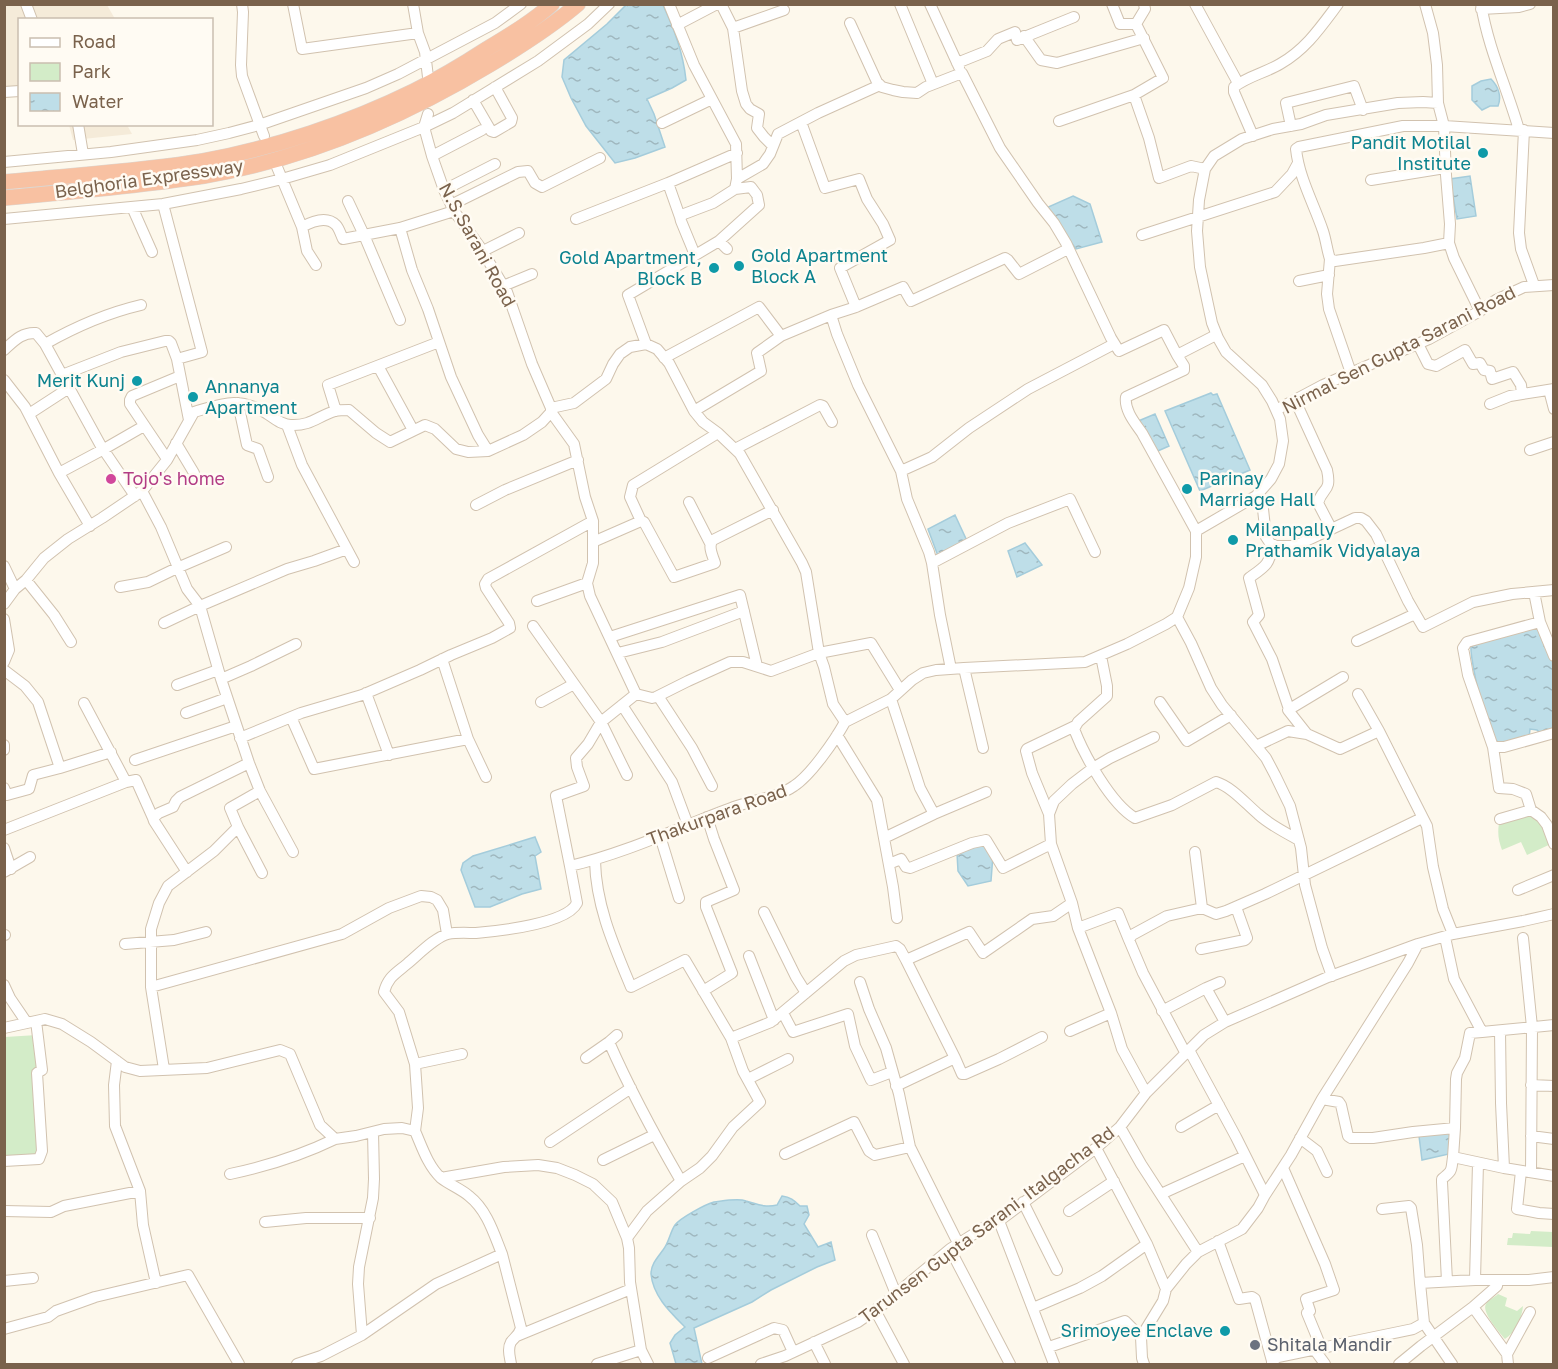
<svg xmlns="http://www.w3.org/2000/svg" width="1558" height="1369" viewBox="0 0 1558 1369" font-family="'Golos Text',sans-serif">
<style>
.residential{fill:#f5ebd9}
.green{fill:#d3ecc8}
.water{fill:url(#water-ripples);stroke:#a4ccdb;stroke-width:1.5}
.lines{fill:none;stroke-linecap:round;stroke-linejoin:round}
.minor-casing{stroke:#d1c2af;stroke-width:12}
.highway-casing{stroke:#dcd6d0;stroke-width:16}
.minor{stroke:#fff;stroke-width:10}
.highway{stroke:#f8c1a2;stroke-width:15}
.culture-dot{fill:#0f9aa8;stroke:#fffbf3;stroke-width:2}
.hotel-dot{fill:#d1479c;stroke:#fffbf3;stroke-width:2}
.worship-dot{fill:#6b7280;stroke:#fffbf3;stroke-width:2}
.labels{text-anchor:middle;stroke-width:5;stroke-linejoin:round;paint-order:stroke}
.culture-label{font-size:18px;fill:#0d838f;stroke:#fffbf3;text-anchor:end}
.street-label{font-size:18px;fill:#7a624c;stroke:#fffbf3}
.hotel-label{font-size:18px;fill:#b23c85;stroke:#fffbf3;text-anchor:start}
.worship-label{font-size:18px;fill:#5b616d;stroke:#fffbf3;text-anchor:start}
</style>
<defs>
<pattern id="water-ripples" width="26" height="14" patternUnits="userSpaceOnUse" patternTransform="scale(1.5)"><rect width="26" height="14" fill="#bedee8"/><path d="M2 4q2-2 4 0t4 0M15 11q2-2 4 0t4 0" fill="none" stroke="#9fb7be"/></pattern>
</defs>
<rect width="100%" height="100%" fill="#fdf8ec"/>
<path class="residential" d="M5,5H107L115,19L20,20L19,86L5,87Z
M69,125H127L132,134L73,140Z"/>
<path class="green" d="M1531,810L1553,843L1527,855L1521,842L1502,850C1498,839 1497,831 1500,819Z
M37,1035L38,1156L5,1158V1037Z
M1531,1231L1553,1232V1247L1507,1245L1508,1238H1512L1513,1233L1530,1234Z
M1498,1294L1507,1298L1505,1306L1517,1311L1523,1306C1522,1318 1515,1333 1505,1339C1499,1332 1481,1312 1486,1304C1488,1300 1495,1297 1498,1294Z"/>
<path class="water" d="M626,5H663C674,29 683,52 686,80L672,88L647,99L654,114L665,147L635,158L615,163L586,126L571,98L562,77L564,60L607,24Z
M1491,79C1498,86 1502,96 1498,106H1490L1482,110L1472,100V86L1481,81Z
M1470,176L1476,216L1457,219L1450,179Z
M1073,196L1090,204L1102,242L1076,249L1046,208Z
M1211,393L1213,395L1217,394L1250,470L1200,491L1165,411Z
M1155,414L1169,446L1151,454L1136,422Z
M955,515L967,541L938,556L928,529Z
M1025,543L1042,565L1017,577L1008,551Z
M1539,624L1553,655V729L1541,734L1537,730L1530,729L1529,738L1500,743C1497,741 1494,740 1492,737C1485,729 1470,657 1471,646Z
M535,837L541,852L535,856L541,889L522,894L490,907H475L461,870L463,863L473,856Z
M982,844L993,855L991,881L968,886L958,871L957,853Z
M1451,1130L1449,1154L1422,1160L1419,1136Z
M782,1196C790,1197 794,1200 800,1206H807L809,1215L804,1224L818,1247L831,1242L835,1260L817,1267L771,1290L752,1302L694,1328L702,1364H676L670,1343L675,1335L685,1327C670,1312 653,1296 651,1274C651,1264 658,1257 663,1250C669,1243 670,1232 675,1225C680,1218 706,1204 714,1202C723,1201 738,1198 746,1201C757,1204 765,1208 777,1205Z"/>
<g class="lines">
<defs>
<path id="minor" d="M26,4L32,20
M242,4L243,12L241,65L242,76L264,136
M293,4L302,49L418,33
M413,4L418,33L425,52L428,77
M669,4L694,65L736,144L737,179L735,189L713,203L684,214L680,217L681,221L695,255
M721,4L733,28L784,10
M900,4L933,84
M930,4L959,67
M1195,4L1238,83
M1425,4L1433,33L1437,65L1438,103L1444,126L1554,133
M1481,4C1488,48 1507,88 1519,130
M1481,9L1519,7L1530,4
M850,23L877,82L882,87L893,90L903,92L917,93L926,87L962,73L1000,148L1038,203L1054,223L1066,243L1111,338L1119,351L1164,330L1177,355
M1136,24L1145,9L1144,4
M677,25L717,4
M733,28L742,91L746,104L750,109L759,114L757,128L764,137L773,146
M1024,36L1041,60L1057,63L1144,38
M957,63L987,51L998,39L1015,32L1017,40L1074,17
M4,92L20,91
M1134,95L1149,138L1159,178L1191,166L1205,169
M473,100L491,131L494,132L511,122L512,118L495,87
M1059,121L1134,95L1163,78L1136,24H1120L1112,4
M801,122L825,188L859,179L867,199L883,224L890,240L840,268L856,307L831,315L837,334L858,385L901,471L907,499L929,552L932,563L940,615L951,669
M662,123L712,99
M78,124L83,154
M1291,126L1286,103L1354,86L1363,110
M1524,130L1519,233L1521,249L1534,285
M1253,136L1234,92V87C1248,76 1265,73 1280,64C1306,49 1320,28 1338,4
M432,156L482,130
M4,162L111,152L197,140L229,133L259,125L366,88L398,74L495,23L521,4
M277,167L302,227C311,222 326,215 336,225C339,228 341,235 343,239L400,228L454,211
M737,179L763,164L770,154L778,134L818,113L880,85
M1371,180L1445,168
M668,183L680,217
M444,190L495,164
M348,201L364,235L400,320
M163,204L202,352L177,359L189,420
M451,205L518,172L528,171L535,183L542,187L600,158
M132,207L152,252
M4,219L163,204L241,189L282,179L330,165L424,127L453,113L538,61L588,24L609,4
M576,219L668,183L737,153
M302,227L307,251L316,265
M400,228L412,270L428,309L451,377L478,435L488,451
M1142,235L1275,192L1292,174L1298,163
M719,241L759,205L757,195L751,187L735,189
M1449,243L1424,248L1335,261L1330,259C1327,250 1326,240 1323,231C1314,204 1299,178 1296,149L1299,147L1403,126H1444L1446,175L1450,224L1449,243L1454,258L1480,311
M483,251L519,233
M1330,259L1327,294L1329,309L1351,373
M1299,281L1329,275
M503,286L532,274
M856,307L903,287L911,301L1005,258L1008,260L1019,274L1068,249
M45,344C75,327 107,313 141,305
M646,344L628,295L719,241L727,249
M1418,344L1428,364L1436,366L1465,350L1473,364L1480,363L1484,370L1490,371L1492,379L1513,372L1521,385L1522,394
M4,350C14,341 22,332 36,333L45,344L101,446L135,496
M664,358L759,307L781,336L831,315
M378,366L413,430
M62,375L121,352L165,341H169L171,343L177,359
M4,380L25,407L59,473L90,526
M1549,390L1554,409
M1295,400L1327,470C1332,493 1322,487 1318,503L1331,528
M238,403L247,445L258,449L268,477
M1490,404L1510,396L1554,389
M551,408L574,403L606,379L613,364L620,354L630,347L646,344L657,349L669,363L694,411L703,422L718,433L740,454L802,563L806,572L819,653L824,667L833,704L845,722
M1276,410L1323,385L1429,339L1480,311L1496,300L1524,287L1554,285
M336,411L328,385L439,342
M694,411L761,371L757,353L781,336
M29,414L69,388
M287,425L302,465L354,562
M176,443L194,473
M735,449L820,405L823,406L832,422
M1530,450L1554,442
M167,459L130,404V400L132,396L180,376
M901,471L932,457L969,428L1028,389L1114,344
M59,473L104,449L144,426
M142,491L161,527L187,589L200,606L221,679L249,763L260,791L293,852
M1256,496L1263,509L1266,537L1270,543L1276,546H1295L1355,518H1361L1366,521L1376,534L1408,601L1423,627L1473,602L1512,594L1554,590
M689,502L710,543
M476,505L505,490L578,460
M593,521V563L587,583L590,596L636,694
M641,521L644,522L674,577L715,563C713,556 707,546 713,540L773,510
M1196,531L1142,433C1135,423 1124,410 1126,397L1184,370V366L1177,355L1216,335
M593,542L641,521L630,497L633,485L718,433
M1273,545C1269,565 1266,566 1249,578L1259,615L1253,622L1272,659L1289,709
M932,563L1008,523L1070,499L1095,552
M4,566L15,589
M26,580L54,615L71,642
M120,587L148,582L177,568L226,547
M1534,592L1540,622L1554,656
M537,601L587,583
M4,604L15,589L26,580L44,558L68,539L102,518L142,491L167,460L194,412C222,404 238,396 266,413C274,418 281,425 291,425C311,426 318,416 335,411C339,410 345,410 349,410L376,433L390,442L425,425L435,429L456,449L468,452L488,451L523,435L542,422L551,412V408L532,364L507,292L480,247L454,211L444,190L432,156L424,127L428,114
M1177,617L1191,643L1211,688L1222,705L1266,758L1275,775L1290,806L1301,848L1305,885L1322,948L1332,976
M4,619L9,650L4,662
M164,623L200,606L287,569L314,561L347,549
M533,626L601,722L627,775
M610,637L740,595L757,666
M1357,641L1415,614
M618,653L662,642L744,611
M1101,656L1107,686V696L1078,722L1074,729C1084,755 1111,804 1135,818L1172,805L1216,782C1232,787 1245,803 1258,814C1270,825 1284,832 1299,840
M442,659L468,739
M964,668L983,748
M4,670L25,686L38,702L60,768L111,752
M221,679L251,666L296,644
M177,685L218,670
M366,693L389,755
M1358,694L1379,731
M658,696L692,748L712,786
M541,702L574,684
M1160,702L1187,741L1231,715
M84,703L126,782
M622,705L672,782L688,825
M186,713L227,698
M291,717L314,769L468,739L486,777
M845,722L891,699L912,680L923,673L936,670L964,668L1085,662L1127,644L1166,624L1177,617L1189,588L1196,557V531L1256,496L1271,479L1279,464L1283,441L1280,419L1272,401L1262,385L1226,352L1218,338L1212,323L1200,267L1197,231L1199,200L1205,169L1214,156L1242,139L1273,129L1301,124L1326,115L1398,103L1423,102L1438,103
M1554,733L1504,747H1493L1499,788L1513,789L1526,794L1531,810L1541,817L1547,825L1554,844
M1307,734L1288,710L1343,677
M837,735L877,800L893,887L897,918
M240,738L301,713L362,695L420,670L451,655L492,638L510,628L509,623L486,588L485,584L488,579L593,521L585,497L574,444L551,412
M4,745V750
M1256,746L1288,731L1307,734L1340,749L1379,731L1427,826L1433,867L1443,909L1453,934
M1493,747L1468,675L1463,648L1467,642L1540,622
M135,760L236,726
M4,788L7,795L29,789L33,775L60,768
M260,791L230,808L238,827L262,873
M934,814L986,792
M1049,814L1032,773L1026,751L1027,749L1075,726
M1500,819L1531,810
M4,830L126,782L136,780L153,818
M660,836L679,898
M884,838L934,814L920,788L891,699
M4,848L11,869
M1195,852L1202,908
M595,861C596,906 614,946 631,987L685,960L731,1038L743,1071L760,1102L733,1127L712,1156L700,1168L681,1181L647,1211L627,1238
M889,864L901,859L906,867L910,868L972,843L986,840L1003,868L1051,844
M570,866L556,796L584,786L577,767L576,758L588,744L601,722L636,694L652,698L656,697L688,681L730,662H743L771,671L819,653L871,643L900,690
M4,872L30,857
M187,872L154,821L153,818L159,813L173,807L176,801L180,797L249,763
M1518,890L1554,875
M764,912L796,977L806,993
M1078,928L1118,913L1129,940
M4,935H5
M1445,937L1454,979L1482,1032L1554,1025
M1523,938L1532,1027L1531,1172
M125,944L174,940L206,932
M1201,949L1245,940L1247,938L1236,907
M749,956L774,1020
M860,982L869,1009L886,1048L899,1094L910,1147
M4,985L10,998L27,1023
M151,987L342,934L389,908L421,896L431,897L437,900L443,910L447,934
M1206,988L1220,982
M703,991L732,973L706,907V902L734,890L714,839L707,817
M1162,1011L1206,988L1225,1022
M783,1013L793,1032L848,1014L855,1046L871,1080L892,1072
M4,1028L45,1019L62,1024L91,1042L125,1067L140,1071L207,1068L280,1050L290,1054L320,1125L335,1139L356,1136L384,1129L402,1128L415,1131C422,1147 428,1166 441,1178L504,1167L538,1165L557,1168L575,1175L593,1184L612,1202L627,1238L629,1248L630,1282L641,1350L648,1364
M1070,1031L1111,1013
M1500,1031L1501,1103L1504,1168L1554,1176
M1482,1032L1470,1033L1465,1058L1457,1073L1456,1079L1455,1128L1453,1157L1504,1168
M731,1038L771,1022L844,961L856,955L896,946L900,949L906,960L969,932L983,953L1032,919L1053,916L1072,903
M609,1042C630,1090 655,1136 681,1181
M1189,1050L1236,1137L1265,1195
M1186,1054L1143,973L1129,940L1132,935L1167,916L1202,908L1216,914L1226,911L1265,894L1422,818
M586,1058L609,1042L617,1035
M955,1058L962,1074H965L999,1059L1042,1037
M117,1061L114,1085L115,1126L140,1191L143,1225L156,1283
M415,1064L462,1054
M164,1069L151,987V929L159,903L168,886L214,851L238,827
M748,1079L788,1059
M1531,1085L1554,1086
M896,1086L955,1058L906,960
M1146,1093L1122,1049L1111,1013L1078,928L1072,903L1051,844L1049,814L1054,801L1072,784L1093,768L1110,758L1154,737
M1322,1099L1339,1102L1341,1105L1348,1136L1351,1138H1373L1413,1132L1455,1128
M1120,1127L1141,1164L1198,1252
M1181,1127L1219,1105
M415,1131L418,1108L415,1064L399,1012L384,992C388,977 395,974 407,964C418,955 435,937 448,934C457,932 468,933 476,933C498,931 567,924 577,903L570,866C626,853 680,827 734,807C753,800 777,798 794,786C811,775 835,740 845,722
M373,1132L374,1179L373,1198L359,1267L358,1284L362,1335L436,1284L502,1254L521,1328C519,1335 515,1337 511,1342C507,1349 510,1357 511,1364
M1531,1136L1554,1139
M1300,1138L1317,1151L1327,1172
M550,1142L631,1088
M1096,1148L1147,1244L1166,1289
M785,1154L854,1122L869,1151L875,1155L910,1147L958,1243
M603,1160L654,1135
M4,1161L39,1159L42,1151L37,1073L42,1070L36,1021
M1283,1168L1325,1264L1334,1290L1306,1299L1310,1311L1307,1313L1321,1347
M1521,1171L1517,1209L1539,1213L1554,1214
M230,1174C268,1166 300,1156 335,1139
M441,1178C450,1185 461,1189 469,1196C487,1210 494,1234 502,1254
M1161,1194L1245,1156
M1023,1202L1057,1270
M1382,1209L1409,1206L1411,1208L1417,1245L1420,1283
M4,1211L51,1212L64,1206L140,1191
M1069,1211L1114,1181
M999,1221L1054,1364
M265,1222L306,1218H370
M872,1235L896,1294
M1218,1241L1239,1299L1252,1297L1255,1299L1272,1361
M950,1249L1010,1364
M1475,1280L1478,1163
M4,1281L33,1278
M1447,1281L1442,1182V1179C1453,1170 1451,1171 1453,1157
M1473,1307L1507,1354L1508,1364
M1033,1308L1080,1288L1102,1276L1147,1244
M875,1310L904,1364
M1424,1323L1452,1364
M4,1329L48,1317L56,1311L95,1297L188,1275L239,1364
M517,1336L631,1289
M814,1342L825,1364
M1049,1347L1125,1321L1141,1337
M1314,1349L1325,1364
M1507,1354L1530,1312
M708,1358L774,1328L783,1330L793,1352
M297,1364L321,1356L362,1335
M597,1364L641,1350
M761,1364L785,1356L858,1322L885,1303L950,1249L996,1220L999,1221L1096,1148L1120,1127L1146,1093L1204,1035L1225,1022L1328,977L1418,944L1453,934L1523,921L1554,914
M1144,1364L1142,1358L1141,1337L1163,1301L1166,1289L1186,1264L1198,1252L1242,1229L1258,1208L1265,1195L1291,1155L1322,1099L1408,963L1418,944
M1272,1364V1361L1278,1357L1413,1329L1424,1323L1420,1283L1475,1280H1529L1554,1277
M1399,1364L1421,1346L1473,1307L1497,1286L1498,1280"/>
<path id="highway" d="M4,182C70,175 138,172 203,161C274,148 349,123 414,91C438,79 462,65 485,50C508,36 532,22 552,4
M4,198C71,192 138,186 204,176C306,159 403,117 491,64C521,46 551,27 578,4"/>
</defs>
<use href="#minor" class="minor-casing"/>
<use href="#highway" class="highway-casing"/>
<use href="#minor" class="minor"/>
<use href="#highway" class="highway"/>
</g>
<g class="culture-dot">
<circle cx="1483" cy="153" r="6"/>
<circle cx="739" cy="266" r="6"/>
<circle cx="714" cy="268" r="6"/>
<circle cx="137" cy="381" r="6"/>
<circle cx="193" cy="397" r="6"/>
<circle cx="1187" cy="489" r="6"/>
<circle cx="1233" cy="540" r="6"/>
<circle cx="1225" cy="1331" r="6"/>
</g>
<circle class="hotel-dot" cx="111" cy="479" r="6"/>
<circle class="worship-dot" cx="1255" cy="1345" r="6"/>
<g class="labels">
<g class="culture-label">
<text x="1471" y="149">Pandit Motilal<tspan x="1471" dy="21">Institute</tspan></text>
<text x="751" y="262" text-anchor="start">Gold Apartment<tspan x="751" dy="21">Block A</tspan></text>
<text x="702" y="264">Gold Apartment,<tspan x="702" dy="21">Block B</tspan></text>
<text x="125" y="387">Merit Kunj</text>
<text x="205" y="393" text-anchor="start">Annanya<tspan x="205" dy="21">Apartment</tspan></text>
<text x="1199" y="485" text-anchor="start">Parinay<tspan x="1199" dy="21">Marriage Hall</tspan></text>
<text x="1245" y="536" text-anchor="start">Milanpally<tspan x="1245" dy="21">Prathamik Vidyalaya</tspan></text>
<text x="1213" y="1337">Srimoyee Enclave</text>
</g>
<g class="street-label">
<text transform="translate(149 179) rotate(-8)" y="6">Belghoria Expressway</text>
<text transform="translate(477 245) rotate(61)" y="6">N.S.Sarani Road</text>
<text transform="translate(1399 350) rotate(-27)" y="6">Nirmal Sen Gupta Sarani Road</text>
<text transform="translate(717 815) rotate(-20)" y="6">Thakurpara Road</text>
<text transform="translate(987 1225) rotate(-37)" y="6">Tarunsen Gupta Sarani, Italgacha Rd</text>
</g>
<g class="hotel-label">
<text x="123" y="485">Tojo's home</text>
</g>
<g class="worship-label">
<text x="1267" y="1351">Shitala Mandir</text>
</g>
</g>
<rect width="1558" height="1369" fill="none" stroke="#7a624c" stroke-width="12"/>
<rect x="18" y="18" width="195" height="108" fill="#fffbf3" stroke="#cabeb0" stroke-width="1.5"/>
<rect x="30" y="38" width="30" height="9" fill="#ffffff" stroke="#cabeb0" stroke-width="1.5"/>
<text x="72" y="48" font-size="18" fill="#7a624c">Road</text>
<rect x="30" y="63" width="30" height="18" fill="#d3ecc8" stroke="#cabeb0" stroke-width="1.5"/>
<text x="72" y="78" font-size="18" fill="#7a624c">Park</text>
<rect x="30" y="93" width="30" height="18" fill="url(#water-ripples)" stroke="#cabeb0" stroke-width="1.5"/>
<text x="72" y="108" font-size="18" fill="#7a624c">Water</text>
</svg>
